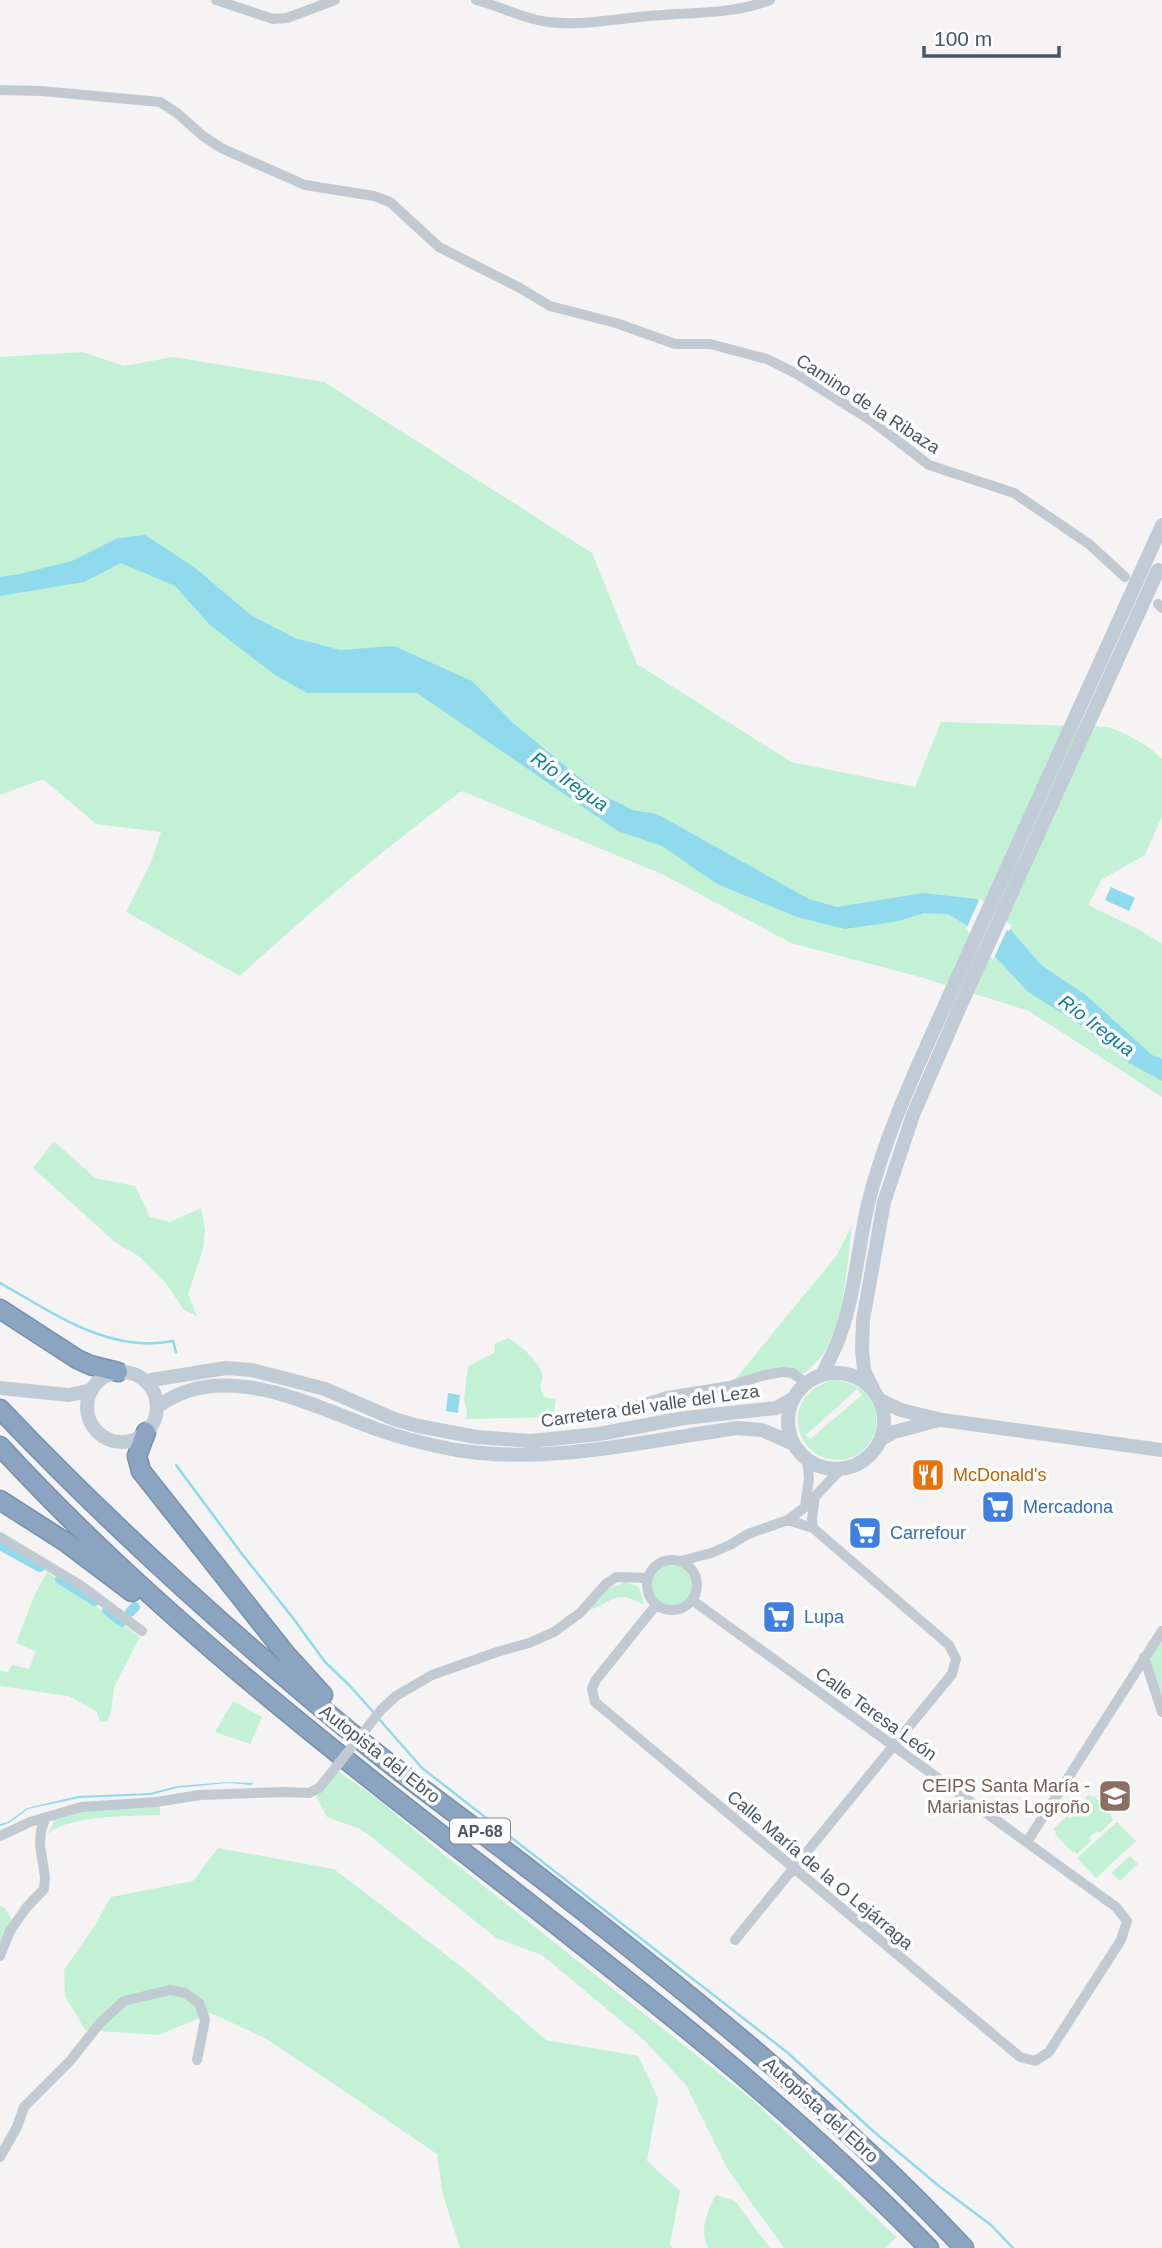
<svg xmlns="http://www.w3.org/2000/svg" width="1162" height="2248" viewBox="0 0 1162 2248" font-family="Helvetica,sans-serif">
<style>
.green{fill:#c3f1d5;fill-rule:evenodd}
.water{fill:#90daee}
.pier{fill:#f5f3f3}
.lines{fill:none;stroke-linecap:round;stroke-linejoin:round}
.stream{stroke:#90daee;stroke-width:2.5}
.canal{stroke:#90daee;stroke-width:10}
.highway-casing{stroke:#7690ad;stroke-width:21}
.street{stroke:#c1cad2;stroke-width:10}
.secondary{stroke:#c1cbd6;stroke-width:14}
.highway{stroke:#8ba5c1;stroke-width:18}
.street-bridge{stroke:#c1cad2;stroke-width:10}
.secondary-bridge{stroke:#c1cbd6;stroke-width:14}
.labels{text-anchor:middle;stroke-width:7;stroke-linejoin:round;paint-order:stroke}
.shield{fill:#fff;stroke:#808990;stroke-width:2}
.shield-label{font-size:16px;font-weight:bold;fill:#4a5661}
.street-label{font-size:18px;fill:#4a5661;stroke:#fff}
.food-label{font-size:18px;fill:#c56008;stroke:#fff;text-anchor:start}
.shop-label{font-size:18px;fill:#366cbe;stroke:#fff;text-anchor:start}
.education-label{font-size:18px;fill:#785e54;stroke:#fff;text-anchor:end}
.water-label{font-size:19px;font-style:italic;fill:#0c7c9b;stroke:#fff}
</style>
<rect width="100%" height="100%" fill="#f5f3f3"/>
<path class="green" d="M83,352L124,366L173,357L324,382L592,553L637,664L791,762L915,787L941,722L1109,727C1129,735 1147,744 1162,759V816L1145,855L1102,879L1088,905L1140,930L1162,944V1097L1029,1011L920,977L791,943L664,875L462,791C384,848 311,911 240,976L126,912L151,862L161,832L96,824L43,779L0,795V357Z
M54,1141L95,1178L135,1186L150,1217L170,1222L201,1208L205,1230L203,1249L188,1294L197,1316L184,1310L165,1282L140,1257L115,1242L33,1168Z
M852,1225C847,1266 845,1311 826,1349C819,1362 806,1372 795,1381L780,1373L732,1383L837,1255Z
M508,1338C518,1343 541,1363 542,1375C543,1387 537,1381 544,1397L556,1399L553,1417L466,1419L467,1412L464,1399L468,1366L494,1353L495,1344Z
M834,1380C901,1387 880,1470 829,1459C817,1456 806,1448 801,1436C790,1408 808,1386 834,1380ZM857,1389L862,1395L810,1439L806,1435Z
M652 1585a21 21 0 1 1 42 0a21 21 0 1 1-42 0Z
M47,1572L140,1637L114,1687L111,1712L107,1722H100L96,1711L68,1696L0,1686V1671L8,1672L12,1665L29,1669L36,1651L16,1643L35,1594Z
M626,1582L639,1587L644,1605C614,1588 615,1602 589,1610L609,1588Z
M1162,1639V1703L1150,1662L1152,1655Z
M233,1701L262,1717L250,1744L215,1732Z
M338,1771L379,1800L427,1841L755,2102L896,2237L885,2248H784L728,2170L686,2085L644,2040L542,1955L496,1938L368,1834L360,1829L327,1817L316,1796L328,1786Z
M1089,1794L1092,1797L1094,1796L1112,1816L1111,1818L1113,1820L1100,1833L1096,1831L1089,1838L1091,1841L1077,1854L1074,1851L1073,1853L1055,1834L1056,1832L1053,1829L1067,1816L1070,1818L1078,1810L1076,1807Z
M160,1805V1815C133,1816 65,1815 47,1835L55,1820C88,1806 126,1807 160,1805Z
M1117,1822L1136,1841L1096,1878L1077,1858Z
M218,1848L334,1869L467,1971L546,2040L638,2056L658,2098L647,2161L680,2191L670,2245L673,2248H460L443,2195L437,2154L267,2039L211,2013L159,2035L85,2030L65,1996L64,1970L95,1925L111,1897L193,1881Z
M1130,1856L1138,1864L1120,1881L1111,1873Z
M0,1906L5,1908L12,1921L0,1950Z
M716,2195L735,2201L770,2248H708C699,2230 707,2211 716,2195Z"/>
<path class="water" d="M145,535L194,567L252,616L295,638L340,650L394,646L472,681L513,723L597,792L633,810L657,814L809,899L837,907L923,893L977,899L1010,929L1041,965L1086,995L1152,1055L1162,1059V1081L1129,1063L1075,1021L1028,992L966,925L948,914L924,913L899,921L845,929L797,917L717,884L662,846L618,831L417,693H307L275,675L210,625L175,586L121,563L84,582L0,596V577L19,574L72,561L118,538Z
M1111,887L1135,898L1129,911L1105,900Z
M448,1393L460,1395L458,1413L446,1411Z
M228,1782L253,1783L252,1785L228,1783L177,1788L150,1795L79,1798L28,1809L9,1823L0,1826V1824L8,1822L27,1808L78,1796L150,1793L177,1786Z"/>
<path class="pier" d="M980,898L1012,926L1009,931L1007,930L993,960L966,929Z"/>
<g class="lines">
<path class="stream" d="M0,1283C54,1313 109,1354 173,1341L176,1352
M176,1465L242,1554L293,1618L325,1662L350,1686L375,1714
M379,1719L422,1768L788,2053L873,2131L939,2186L991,2225L1013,2248"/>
<path class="canal" d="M0,1545L40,1567
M60,1579L95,1601
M107,1610L122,1622
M130,1612L135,1607"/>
<defs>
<path id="highway" d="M0,1309L77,1359L90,1365L118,1372
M0,1409C112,1527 233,1636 360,1740C416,1786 476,1828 533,1872C684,1989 834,2109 964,2248
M146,1432L137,1456L141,1471L285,1653L323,1695
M0,1446C278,1749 642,1954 929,2248
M0,1500L67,1543L132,1592"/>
</defs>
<use href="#highway" class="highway-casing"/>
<path class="street" d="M216,0L273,19L287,18L335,0
M476,0C500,6 523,19 548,22C584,26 613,19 649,16C690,12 731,15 770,0
M0,90L41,91L160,102L177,113L203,136L221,148L305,185L374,196L390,202L439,247L520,288L550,306L616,323L675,344H710L767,359L797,374L872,421L929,465L1014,493L1089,544L1125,577
M1158,604L1162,608
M588,1418L602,1416L667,1396L730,1386L761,1376L782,1372L793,1373L805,1383
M805,1507L809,1478L807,1460
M788,1520L813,1528L812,1519L815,1496
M0,1537L80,1585L142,1631
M647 1585a25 25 0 1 1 50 0a25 25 0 1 1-50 0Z
M681,1561L711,1553L730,1545L748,1534L788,1520L805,1507L841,1469
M656,1605L595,1681L592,1689L595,1702L1020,2057L1035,2061L1049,2052L1121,1940L1127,1921L1116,1907L692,1600
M1144,1657L1162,1712
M381,1710L396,1696L432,1675L497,1652L529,1643L554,1632L580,1613L606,1584L616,1577L647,1578
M0,1836L30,1822L81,1807L156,1802L200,1795L285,1792L309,1793L319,1788L324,1782
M1027,1842L1162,1631
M735,1940L952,1674L956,1659L949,1645L813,1528
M0,1956L10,1931L26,1908L44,1889L45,1877L40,1845L41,1830L46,1817
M0,2157L17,2127L24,2107L70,2061L100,2023L124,2001L170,1990L185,1993L199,2003L205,2020L197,2060"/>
<path class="secondary" d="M1145,563L1162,525
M87 1407a35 35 0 1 1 70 0a35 35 0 1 1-70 0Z
M788 1421a48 48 0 1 1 96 0a48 48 0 1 1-96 0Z
M823,1374C828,1361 836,1348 840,1335C855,1293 858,1248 868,1204C885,1135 916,1070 945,1005
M145,1381L226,1368L252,1370L325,1389L394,1419L418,1426L476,1437L531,1441L599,1434L684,1418L776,1408L792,1399
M0,1388L69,1395L92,1390
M873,1389L864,1370L862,1349L863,1320L884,1202L913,1115L958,1011
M880,1400L901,1410L942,1420L1162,1450
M157,1407C223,1357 312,1406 379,1430C404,1439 430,1445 456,1450C551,1465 643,1441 737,1428L762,1430L794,1444
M881,1439L894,1432L939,1420"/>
<use href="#highway" class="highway"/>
<path class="street-bridge" d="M324,1782L381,1710"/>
<path class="secondary-bridge" d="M945,1005L1145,563
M958,1011L1158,570"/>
</g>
<defs>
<symbol id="restaurant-square" viewBox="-11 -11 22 22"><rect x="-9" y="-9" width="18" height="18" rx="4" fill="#e8710a" stroke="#fff"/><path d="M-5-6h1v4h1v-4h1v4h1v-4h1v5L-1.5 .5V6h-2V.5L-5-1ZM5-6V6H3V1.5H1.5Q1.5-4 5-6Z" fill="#fff"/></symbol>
<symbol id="supermarket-square" viewBox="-11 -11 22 22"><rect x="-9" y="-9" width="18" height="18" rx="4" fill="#3f7fe0" stroke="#fff"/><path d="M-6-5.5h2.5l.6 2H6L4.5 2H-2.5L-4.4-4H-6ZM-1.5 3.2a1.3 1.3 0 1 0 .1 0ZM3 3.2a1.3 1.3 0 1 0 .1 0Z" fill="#fff"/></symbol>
<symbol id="university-square" viewBox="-11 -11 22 22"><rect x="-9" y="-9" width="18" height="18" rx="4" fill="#8d6e63" stroke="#fff"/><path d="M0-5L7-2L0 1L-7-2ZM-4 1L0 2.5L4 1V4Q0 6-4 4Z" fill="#fff"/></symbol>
</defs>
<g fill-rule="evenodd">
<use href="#restaurant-square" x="909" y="1456" width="38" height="38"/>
<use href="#supermarket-square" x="979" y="1488" width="38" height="38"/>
<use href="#supermarket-square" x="846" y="1514" width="38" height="38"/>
<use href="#supermarket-square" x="760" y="1598" width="38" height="38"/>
<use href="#university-square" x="1096" y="1777" width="38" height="38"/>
</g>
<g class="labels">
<rect class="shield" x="450" y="1818.5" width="60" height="25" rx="5"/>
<g class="shield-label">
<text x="480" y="1837">AP-68</text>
</g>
<g class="street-label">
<text transform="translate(868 404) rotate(33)" y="6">Camino de la Ribaza</text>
<text transform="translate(650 1406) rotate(-8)" y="6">Carretera del valle del Leza</text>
<text transform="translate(876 1714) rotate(36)" y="6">Calle Teresa León</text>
<text transform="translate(380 1754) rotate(38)" y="6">Autopista del Ebro</text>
<text transform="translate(820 1870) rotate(40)" y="6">Calle María de la O Lejárraga</text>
<text transform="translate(821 2110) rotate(42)" y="6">Autopista del Ebro</text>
</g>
<g class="food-label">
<text x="953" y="1481">McDonald's</text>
</g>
<g class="shop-label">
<text x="1023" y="1513">Mercadona</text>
<text x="890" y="1539">Carrefour</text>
<text x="804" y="1623">Lupa</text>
</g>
<g class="education-label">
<text x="1090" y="1792">CEIPS Santa María -<tspan x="1090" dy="21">Marianistas Logroño</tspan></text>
</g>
<g class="water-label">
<text transform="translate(570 781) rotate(35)" y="7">Río Iregua</text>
<text transform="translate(1097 1025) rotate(37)" y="7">Río Iregua</text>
</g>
</g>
<path d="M924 46v10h135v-10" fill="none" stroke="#4a5661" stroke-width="3.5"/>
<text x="934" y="46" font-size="21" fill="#4a5661" stroke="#ffffff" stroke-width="5" paint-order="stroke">100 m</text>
</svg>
